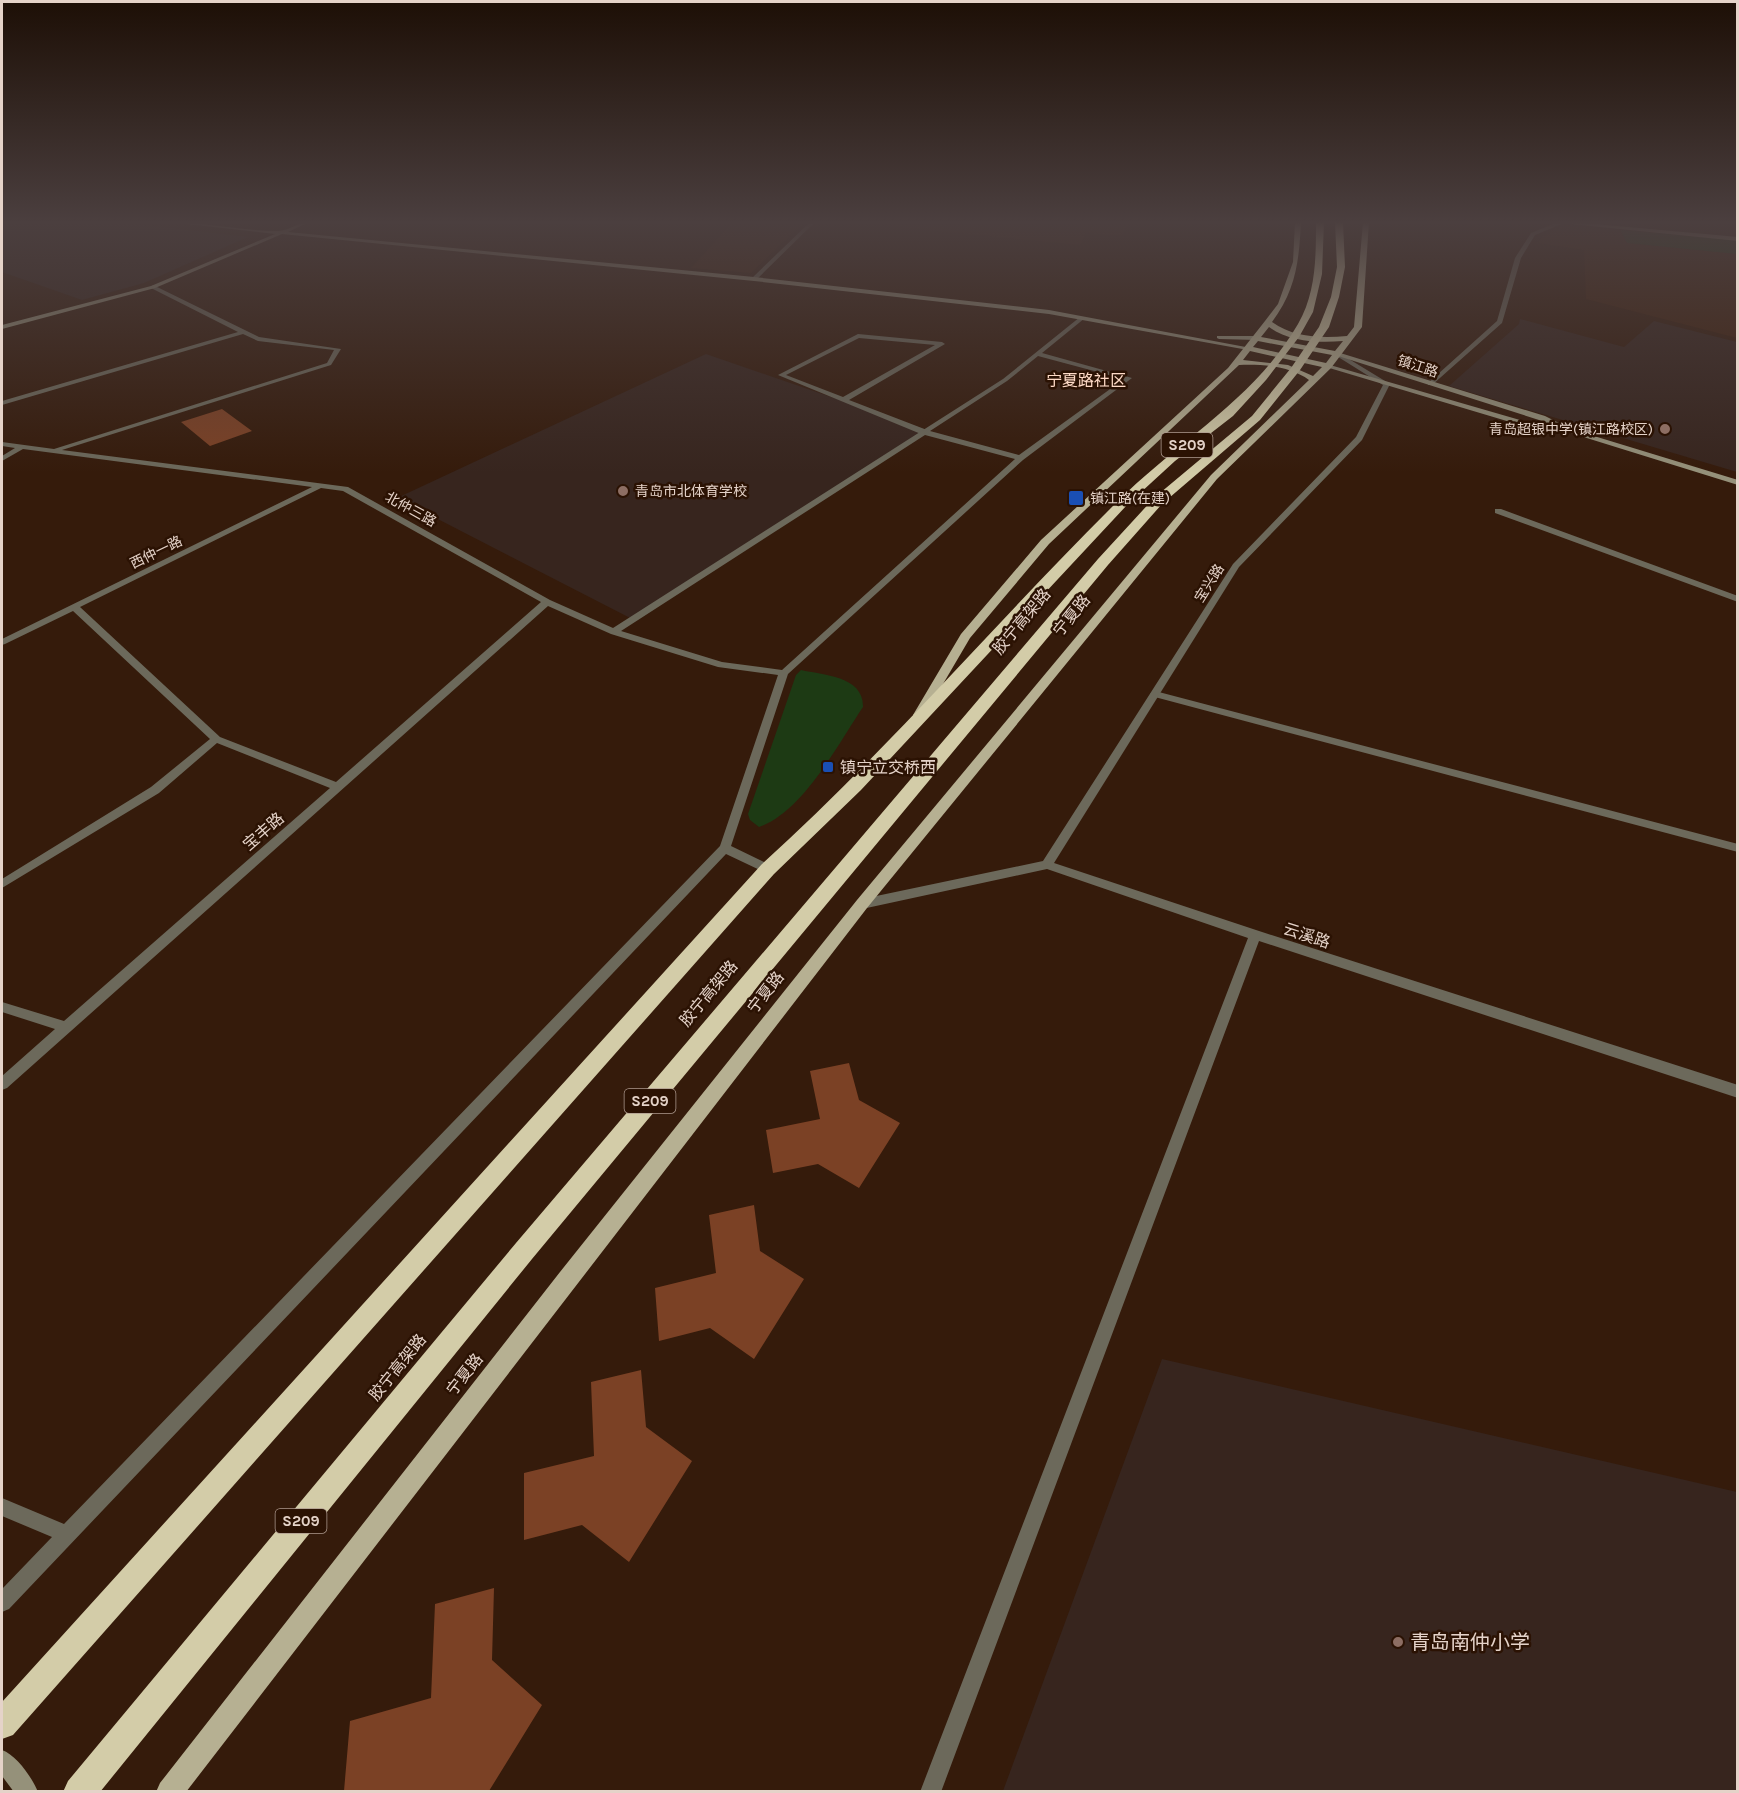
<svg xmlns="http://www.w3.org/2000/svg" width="1739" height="1793" viewBox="0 0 1739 1793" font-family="Karla,'Noto Sans SC',sans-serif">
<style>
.built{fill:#40200c}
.education{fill:#37251e}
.green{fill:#1d3a14}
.building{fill:#7b4125}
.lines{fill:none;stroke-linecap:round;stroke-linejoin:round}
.lane{fill:#6c695b;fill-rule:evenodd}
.street{fill:#6c695b;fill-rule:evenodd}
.secondary{fill:#95917a;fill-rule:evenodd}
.primary{fill:#b6b092;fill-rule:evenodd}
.highway{fill:#d3cca8;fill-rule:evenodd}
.education-dot{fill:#8d6e63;stroke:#2b1203;stroke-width:2}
.transit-dot{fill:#1a4fb4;stroke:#2b1203;stroke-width:2}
.labels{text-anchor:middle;stroke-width:5;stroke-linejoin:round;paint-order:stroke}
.far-street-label{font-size:14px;fill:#e5d3c9;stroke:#2b1203}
.far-poi-label{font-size:14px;fill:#e5d3c9;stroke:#2b1203;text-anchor:start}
.shield{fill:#2b1203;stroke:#ad998e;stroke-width:1.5}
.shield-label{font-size:15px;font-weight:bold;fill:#e5d3c9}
.far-quarter-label{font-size:16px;fill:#fedac6;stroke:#2b1203}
.street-label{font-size:16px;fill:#e5d3c9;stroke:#2b1203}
.poi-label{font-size:16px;fill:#e5d3c9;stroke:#2b1203;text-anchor:start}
.near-poi-label{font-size:20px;fill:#e5d3c9;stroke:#2b1203;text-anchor:start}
</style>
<rect width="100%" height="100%" fill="#351b0b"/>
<path class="built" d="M733,222H804L751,273L691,268Z
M903,222H1129L1122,236L1086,233L1080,245L897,227Z
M1564,225L1620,230L1627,243L1737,254V338L1586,299L1584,250L1538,243L1543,236Z"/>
<path class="education" d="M2,222H119L248,237L144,283L82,300L2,272Z
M1520,319L1624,347L1654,321L1737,342V472L1449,386L1519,324Z
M706,354L930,431L844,484L636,621L397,498Z
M1162,1359L1737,1492V1791H1003Z"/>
<path class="green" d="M1620,230L1737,240V254L1627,243Z
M801,670C823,675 864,676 863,707C838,744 803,812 759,827L750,820L748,814L796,675Z"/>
<path class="building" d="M222,409L252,431L210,446L181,422Z
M849,1063L859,1100L900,1123L859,1188L818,1164L773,1173L766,1130L820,1119L810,1071Z
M754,1205L760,1251L804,1279L754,1359L710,1328L659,1341L655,1288L716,1273L709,1215Z
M641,1370L646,1427L692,1461L629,1562L582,1525L524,1540V1473L594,1456L591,1382Z
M494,1588L492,1660L542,1705L489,1791H344L350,1721L431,1698L435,1604Z"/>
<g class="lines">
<path class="lane" d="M858,334L942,342L945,344L849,400L927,430V434H921L778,375ZM859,338L935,345L843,397L786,375Z
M1155,691L1738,844V852L1151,696L1150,694Z"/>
<path class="street" d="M810,222H815L756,280H752V278Z
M1558,222L1564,223L1535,235L1521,258L1502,323L1432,385H1428V383L1497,321L1515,258L1531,233Z
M153,285L259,337L341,349L331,365L62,450L348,487L550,600L613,628L1003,379L1080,317L1085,318L1042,353L1132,378L1023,460L788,674L731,846L772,866L774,869L772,872H764L726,854L9,1609L2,1612V1589L52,1537L2,1516V1498L64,1524L720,846L778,675L718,667L611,634L548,606L7,1088L2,1090V1076L55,1029L2,1012V1002L64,1021L330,788L217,743L159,793L2,888V879L151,787L210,739L73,611L5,644L2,645V639L312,487L23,449L2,461V456L15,448L2,446V442L54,449L327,363L334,350L258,341L243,334L2,405V401L238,332L151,288ZM1038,356L1124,379L1019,455L930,431L1007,381ZM925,435L1015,459L782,670L722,662L621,631ZM321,488L343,491L541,602L336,782L220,737L80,607Z
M1335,353H1339L1390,384L1362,440L1239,567L1054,863L1256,930L1738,1085V1098L1259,941L941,1792H920L1248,938L1047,869L862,909L858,907L856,904L858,901L862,899L1043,861L1233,564L1356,437L1383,385L1335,355Z
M1495,509H1501L1738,596V602L1495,513Z"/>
<path class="secondary" d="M169,222C205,222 241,231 278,231C289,231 298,222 309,222L288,232L754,277L1049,310L1251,348L1248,350L1049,314L754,281L282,234L155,288L2,329V325L151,286L275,234Z
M1551,222H1573L1738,237V241Z
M1217,336H1257L1260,338L1257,340L1219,339L1217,338Z
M1337,352L1545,416L1571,429L1738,480V485L1561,430L1557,432L1530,428L1326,367V365H1330L1534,424L1556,428L1539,420L1335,355L1334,354Z
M2,1750C16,1755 32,1777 38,1792H14L2,1776Z"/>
<path class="primary" d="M1295,222H1301C1299,261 1296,290 1272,322C1294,338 1322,338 1347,336L1354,327L1363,222H1369L1362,327L1331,368L1217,479L867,908L186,1792H156L160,1783L560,1272L857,900L1211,475L1309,380C1290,366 1262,364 1239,365L1049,544L970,638L923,718H915L913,715L961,634L1041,540L1228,368L1265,321L1278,304L1293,262ZM1269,327C1289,342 1319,343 1343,341L1335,351L1261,337ZM1258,341L1332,355L1326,363L1253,347ZM1250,351L1322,367L1313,376L1288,365L1243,360Z"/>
<path class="highway" d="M1316,222H1324L1322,274L1313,312L1299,337L1266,380L1233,416L1175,461L1127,505L861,790L774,874L13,1735L2,1739V1702L762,864C888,750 997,621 1118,501C1178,441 1254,400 1298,324C1316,293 1316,257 1316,222Z
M1335,222H1343L1345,267L1339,297L1329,327L1300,370L1260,420L1162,504L1108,565L532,1259L100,1792H63L68,1781L516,1243L1098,559L1154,498L1252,416L1291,368L1319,327L1331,297L1337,267Z"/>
</g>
<linearGradient id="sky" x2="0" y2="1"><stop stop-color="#1d0f06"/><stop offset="0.47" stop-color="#4b3f3f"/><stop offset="1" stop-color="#4b3f3f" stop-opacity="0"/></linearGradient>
<rect width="1739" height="473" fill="url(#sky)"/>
<g class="education-dot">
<circle cx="1665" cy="429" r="6"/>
<circle cx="623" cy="491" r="6"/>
<circle cx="1398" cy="1642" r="6"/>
</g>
<g class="transit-dot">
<rect x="1068" y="490" width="16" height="16" rx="3"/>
<rect x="822" y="761" width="12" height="12" rx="3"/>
</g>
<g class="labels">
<g class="far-street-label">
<text transform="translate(1418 366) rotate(18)" y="5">镇江路</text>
<text transform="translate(411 509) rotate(29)" y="5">北仲三路</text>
<text transform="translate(156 552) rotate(-26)" y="5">西仲一路</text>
<text transform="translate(1209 583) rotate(-58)" y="5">宝兴路</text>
</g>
<g class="far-poi-label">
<text x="1653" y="434" text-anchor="end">青岛超银中学(镇江路校区)</text>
<text x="635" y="496">青岛市北体育学校</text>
<text x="1090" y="503">镇江路(在建)</text>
</g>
<g class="shield">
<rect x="1161.5" y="433" width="51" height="24" rx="4.5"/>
<rect x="624.5" y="1089" width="51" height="24" rx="4.5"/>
<rect x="275.5" y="1509" width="51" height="24" rx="4.5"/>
</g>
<g class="shield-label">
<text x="1187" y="450">S209</text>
<text x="650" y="1106">S209</text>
<text x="301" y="1526">S209</text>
</g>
<g class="far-quarter-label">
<text x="1086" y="386">宁夏路社区</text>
</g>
<g class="street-label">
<text transform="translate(1071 615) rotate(-51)" y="6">宁夏路</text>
<text transform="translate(1021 621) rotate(-50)" y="6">胶宁高架路</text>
<text transform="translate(263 831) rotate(-41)" y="6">宝丰路</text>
<text transform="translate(1307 935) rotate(18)" y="6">云溪路</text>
<text transform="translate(765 992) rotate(-52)" y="6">宁夏路</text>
<text transform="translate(708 993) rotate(-50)" y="6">胶宁高架路</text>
<text transform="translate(397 1367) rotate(-51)" y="6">胶宁高架路</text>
<text transform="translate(464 1374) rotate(-52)" y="6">宁夏路</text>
</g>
<g class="poi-label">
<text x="840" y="773">镇宁立交桥西</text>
</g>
<g class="near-poi-label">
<text x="1410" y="1649">青岛南仲小学</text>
</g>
</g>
<rect width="1739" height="1793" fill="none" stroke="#e5d3c9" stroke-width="6"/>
</svg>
